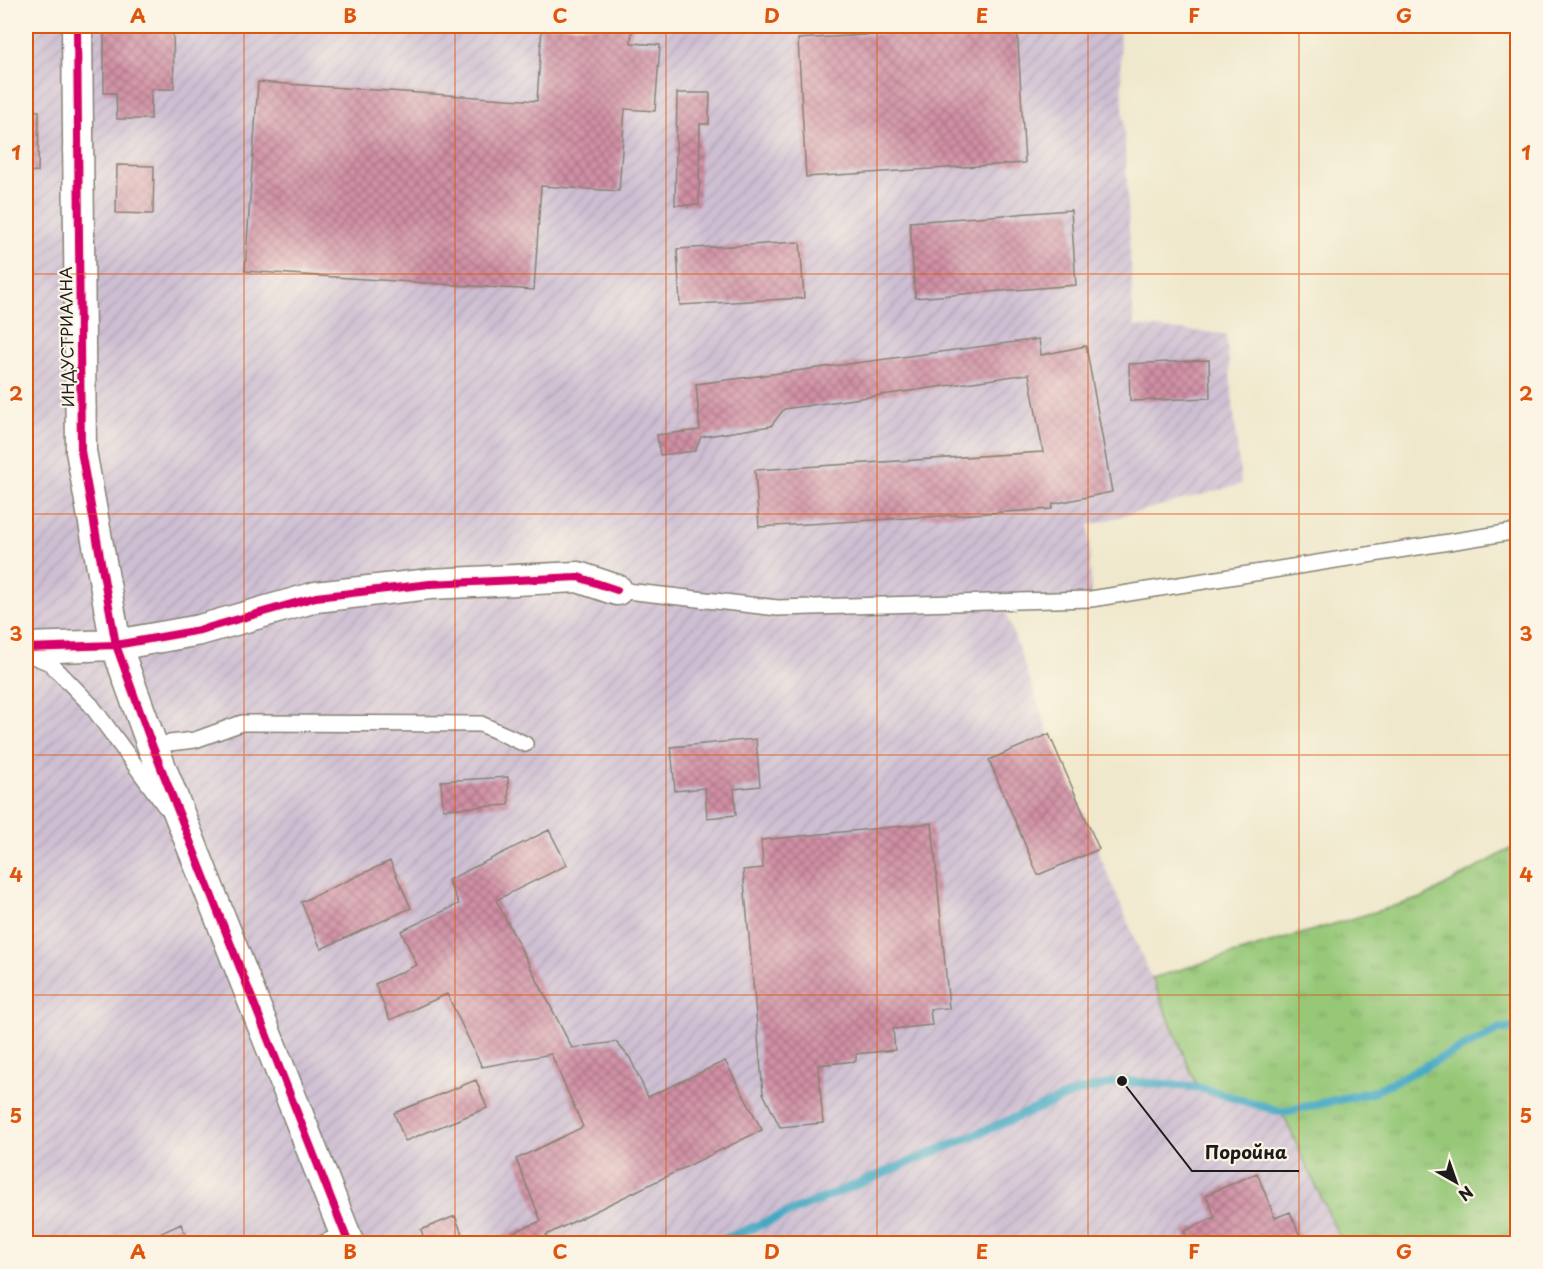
<svg xmlns="http://www.w3.org/2000/svg" width="1543" height="1269" viewBox="0 0 1543 1269" font-family="'Playpen Sans',sans-serif">
<style>
.industrial{fill:url(#industrial-furrows)}
.grass{fill:url(#grass-tufts);stroke:#59724a;stroke-width:1.5}
.lines{fill:none;stroke-linecap:round;stroke-linejoin:round}
.stream{stroke:#43a8c3;stroke-width:9}
.building{fill:url(#building-cross-hatch)}
.lane-casing{stroke:#868274;stroke-width:18}
.street-casing{stroke:#868274;stroke-width:33}
.lane{stroke:#fff;stroke-width:15}
.street{stroke:#fff;stroke-width:30}
.cycleway-casing{stroke:#fcf5e5;stroke-width:11}
.cycleway{stroke:#d6006c;stroke-width:8}
.grid{fill:none;stroke:#de560d;stroke-width:1.5;stroke-opacity:0.55}
.labels{text-anchor:middle;stroke-width:4.5;stroke-linejoin:round;paint-order:stroke}
.street-label{font-size:16px;fill:#1c1c1c;stroke:#fcf5e5}
.leader{fill:none;stroke:#1c1c1c;stroke-width:2}
.callout-dot{fill:#1c1c1c;stroke:#fcf5e5;stroke-width:2}
.callout-label{font-size:18px;text-anchor:middle;font-weight:bold;fill:#1c1c1c;stroke:#fcf5e5;stroke-width:4.5;stroke-linejoin:round;paint-order:stroke}
.neatline{fill:none;stroke:#de560d;stroke-width:2}
.grid-label{font-size:20px;text-anchor:middle;font-weight:bold;fill:#de560d}
</style>
<defs>
<pattern id="industrial-furrows" width="10" height="10" patternUnits="userSpaceOnUse" patternTransform="scale(1.5)"><rect width="10" height="10" fill="#cdbed2"/><path d="M-1 1l2-2M0 10L10 0M9 11l2-2" fill="none" stroke="#afa3b4"/></pattern>
<pattern id="grass-tufts" width="24" height="20" patternUnits="userSpaceOnUse" patternTransform="scale(1.5)"><rect width="24" height="20" fill="#96c878"/><path d="M3 7l-1-3M5 7V3M7 7l1-3M15 17l-1-3M17 17v-4M19 17l1-3" fill="none" stroke="#81ab67"/></pattern>
<pattern id="building-cross-hatch" width="8" height="8" patternUnits="userSpaceOnUse" patternTransform="scale(1.5)"><rect width="8" height="8" fill="#d08fa4"/><path d="M0 0l8 8M0 8l8-8" fill="none" stroke="#a87485"/></pattern>
</defs>
<rect width="100%" height="100%" fill="#fcf5e5"/>
<filter id="ink" filterUnits="userSpaceOnUse"><feTurbulence type="fractalNoise" baseFrequency=".0167" numOctaves="2"/><feDisplacementMap in="SourceGraphic" scale="12" xChannelSelector="R" yChannelSelector="G"/><feConvolveMatrix kernelMatrix="1 2 1 2 8 2 1 2 1" color-interpolation-filters="sRGB"/></filter>
<filter id="wash" filterUnits="userSpaceOnUse"><feTurbulence type="fractalNoise" baseFrequency=".008" numOctaves="4" result="noise"/><feDisplacementMap in="SourceGraphic" scale="24" xChannelSelector="R" yChannelSelector="G"/><feGaussianBlur stdDeviation="1.35" result="paint"/><feColorMatrix in="noise" values="0 0 0 0 0 0 0 0 0 0 0 0 0 0 0 0 0 1.4 0 .05"/><feComposite in="paint" operator="in"/></filter>
<g filter="url(#wash)">
<rect width="100%" height="100%" fill="#efe8cc"/>
<path class="industrial" d="M26,26H1119L1134,326L1226,334L1241,484L1089,525L1091,599L1002,602L1049,734L1197,1087L1282,1112L1342,1243H26Z"/>
<path class="grass" d="M1517,845V1231L1485,1243H1342L1282,1112L1197,1087L1152,978L1425,897Z"/>
<g class="lines">
<path class="stream" d="M714,1244L1077,1092L1122,1081L1197,1087L1282,1112L1373,1092L1500,1029L1518,1027"/>
</g>
<g id="blocks">
<path class="building" d="M104,26H173L174,89H151V119H117L116,93H104Z
M542,26H632L631,43L660,45L655,111L625,109L619,191L541,186L534,290L245,271L258,82L537,101Z
M1017,26L1025,163L806,177L798,39Z
M677,93H710L709,124H700L699,205H675Z
M26,110L39,111L38,172L26,171Z
M117,165L154,166L153,214L116,213Z
M1071,210L1076,285L915,298L910,222Z
M800,242L804,298L680,305L677,249Z
M1039,339L1041,355L1086,346L1112,492L1053,504L1052,509L759,527L755,470L1043,452L1029,374L784,409L771,426L701,437L695,451L660,455L657,435L700,430L696,384Z
M1209,360L1210,398L1130,401L1129,364Z
M1049,734L1099,849L1038,875L989,760Z
M756,739L760,786L734,789L736,815L707,818L705,788L675,791L671,747Z
M508,777L509,805L443,809L441,781Z
M932,823L949,1008L930,1009L932,1025L893,1029L895,1050L856,1054V1061L818,1065L823,1123L780,1127L763,1093L743,870L763,868L761,840Z
M549,830L567,865L496,900L572,1048L616,1042L630,1058L648,1097L725,1061L762,1130L546,1235L549,1244H485L541,1221L516,1159L583,1127L551,1054L482,1067L447,994L390,1020L375,984L417,965L401,931L459,904L448,880Z
M390,861L411,908L321,949L301,902Z
M476,1080L487,1108L405,1141L394,1113Z
M1257,1173L1275,1218L1290,1212L1303,1244H1190L1184,1231L1215,1217L1206,1195Z
M455,1216L466,1244H426L421,1230Z
M181,1224L189,1244H161L157,1235Z"/>
</g>
</g>
<g filter="url(#ink)">
<use href="#blocks" fill-opacity="0" stroke="#868274" stroke-width="1.5"/>
<g class="lines">
<defs>
<path id="lane" d="M617,590L778,608L1091,599L1518,531
M28,654L50,663L91,705L165,806
M152,745L195,740L242,723L481,724L525,744
M321,1244L345,1234"/>
<path id="street" d="M77,26L81,451L116,645L152,745L349,1244
M26,648L116,645L200,630L316,597L430,584L578,577L617,590"/>
</defs>
<use href="#lane" class="lane-casing"/>
<use href="#street" class="street-casing"/>
<use href="#lane" class="lane"/>
<use href="#street" class="street"/>
<defs>
<path id="cycleway" d="M77,26L81,451L116,645L152,745L349,1244
M26,648L116,645L200,630L316,597L430,584L578,577L617,590"/>
</defs>
<use href="#cycleway" class="cycleway-casing"/>
<use href="#cycleway" class="cycleway"/>
</g>
</g>
<path class="grid" d="M244,26V1244M455,26V1244M666,26V1244M877,26V1244M1088,26V1244M1299,26V1244M26,274H1518M26,514H1518M26,755H1518M26,995H1518"/>
<g class="labels">
<g class="street-label">
<text transform="translate(67 337) rotate(-91)" y="6">ИНДУСТРИАЛНА</text>
</g>
</g>
<path class="leader" d="M1122 1081L1192 1171H1299"/>
<circle class="callout-dot" cx="1122" cy="1081" r="6"/>
<g class="callout-label">
<text x="1246" y="1159">Поройна</text>
</g>
<rect width="1543" height="1269" fill="none" stroke="#fcf5e5" stroke-width="66"/>
<g transform="translate(1456 1182) rotate(140)" stroke="#fcf5e5" stroke-width="4.5" paint-order="stroke">
<path d="M0-4.5L10 22L0 15L-10 22Z" fill="#1c1c1c"/>
<text y="-9" font-size="16" font-weight="bold" text-anchor="middle" fill="#1c1c1c">N</text>
</g>
<rect x="33" y="33" width="1477" height="1203" class="neatline"/>
<g class="grid-label">
<text x="138" y="23">A</text>
<text x="350" y="23">B</text>
<text x="560" y="23">C</text>
<text x="772" y="23">D</text>
<text x="982" y="23">E</text>
<text x="1194" y="23">F</text>
<text x="1404" y="23">G</text>
<text x="16" y="160">1</text>
<text x="1526" y="160">1</text>
<text x="16" y="401">2</text>
<text x="1526" y="401">2</text>
<text x="16" y="641">3</text>
<text x="1526" y="641">3</text>
<text x="16" y="882">4</text>
<text x="1526" y="882">4</text>
<text x="16" y="1123">5</text>
<text x="1526" y="1123">5</text>
<text x="138" y="1259">A</text>
<text x="350" y="1259">B</text>
<text x="560" y="1259">C</text>
<text x="772" y="1259">D</text>
<text x="982" y="1259">E</text>
<text x="1194" y="1259">F</text>
<text x="1404" y="1259">G</text>
</g>
</svg>
